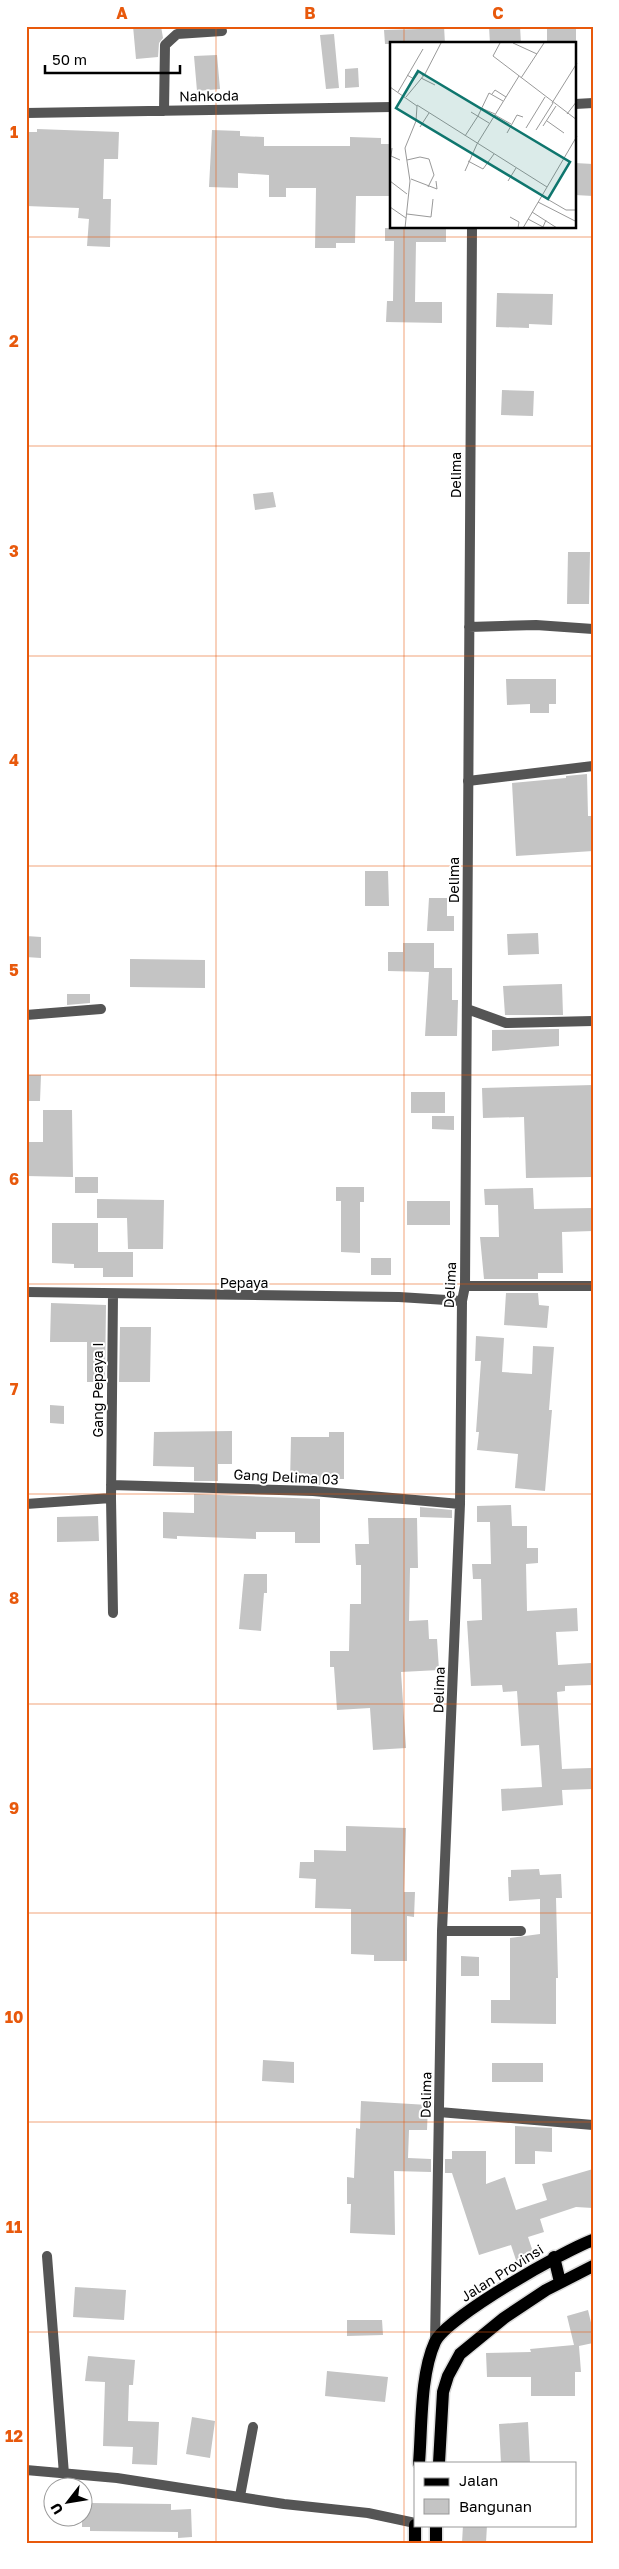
<svg xmlns="http://www.w3.org/2000/svg" width="619" height="2569" viewBox="0 0 619 2569" font-family="'Golos Text',sans-serif">
<style>
.building{fill:#c4c4c4}
.lines{fill:none;stroke-linecap:round;stroke-linejoin:round}
.primary-casing{stroke:#dbdbdb;stroke-width:15}
.lane{stroke:#555;stroke-width:10}
.street{stroke:#555;stroke-width:10}
.primary{stroke:#000;stroke-width:12}
.grid{fill:none;stroke:#e8590c;stroke-width:1;stroke-opacity:0.55}
.labels{text-anchor:middle;stroke-width:4;stroke-linejoin:round;paint-order:stroke}
.street-label{font-size:14px;fill:#000;stroke:#fff}
.inset-road{fill:none;stroke:#999;stroke-width:1}
.view{fill:#0f766e;fill-opacity:0.15;stroke:#0f766e;stroke-width:2.5}
.inset-edge{fill:none;stroke:#000;stroke-width:2.5}
.neatline{fill:none;stroke:#e8590c;stroke-width:2}
.grid-label{font-size:16px;text-anchor:middle;font-weight:bold;fill:#e8590c}
</style>
<rect width="100%" height="100%" fill="#fff"/>
<path class="building" d="M133,26H161L163,38L159,43L158,57L136,59Z
M419,26H444L445,44H385L384,30L420,29Z
M489,26H520L521,44H490Z
M547,26H576V44H547Z
M334,34L339,88L326,89L320,35Z
M217,55L220,89L197,91L194,56Z
M358,68L359,87L345,88V69Z
M37,129L119,132L118,159H104L103,199H111L110,247L87,246L89,219L78,218L79,208L26,206V132H37Z
M212,130L240,131V136L264,137V146H350V137L381,138V144H392V196H356L355,243H336V248H315L316,188H286V197H269V175L238,173V188L209,187Z
M575,163L593,164V196L575,195Z
M385,228H446V242H416L415,302H442V323L386,322L387,301H393L394,241H385Z
M497,293L553,294L552,325L529,324V328L496,327Z
M502,390L534,391L533,416L501,415Z
M273,492L276,507L255,510L253,494Z
M568,552H590L589,604H567Z
M506,679H556V704H549V713H530V704L507,705Z
M587,774L588,816H593V851L516,856L512,783L566,778V776Z
M365,871H388L389,906H365Z
M429,898H447V916H454V931H427Z
M538,933L539,954L508,955L507,934Z
M26,936L41,937V958L26,957Z
M403,943H434V968H452V1000H458L457,1036H425L429,972L388,971V952H403Z
M130,959L205,960V988L130,987Z
M562,984L563,1015H505L503,986Z
M67,994H90V1003L67,1005Z
M559,1029V1046L492,1051V1030Z
M26,1075H41L40,1101H26Z
M593,1085V1177L526,1178L524,1117L483,1118L482,1088Z
M411,1092H445V1113H411Z
M43,1110H72L73,1177L26,1176V1142H43Z
M432,1116H454V1130L432,1129Z
M75,1177H98V1193H75Z
M336,1187H364V1202H360V1253L341,1252V1201H336Z
M533,1188L534,1209L593,1208V1231L562,1232L563,1273H538V1279H484L480,1237H499L498,1205H485L484,1189Z
M97,1199L164,1200L163,1249H128L127,1218H97Z
M407,1201H450V1225H407Z
M52,1223H98V1252H133V1277H103V1268H74V1264L52,1263Z
M371,1258H391V1275H371Z
M506,1293H538L539,1305L549,1306L547,1328L504,1325Z
M51,1303L106,1305L105,1382H87V1342H50Z
M120,1327H151L150,1382H119Z
M476,1336L504,1338L502,1372L532,1374L533,1346L554,1347L549,1410H552L545,1491L515,1488L518,1454L477,1450L479,1432H476L481,1361H475Z
M50,1405L64,1406V1424L50,1423Z
M232,1431V1464H218V1481H194V1467L153,1466L154,1432Z
M329,1432H344V1479H321L320,1485L290,1483L291,1437H329Z
M194,1494L320,1499V1543H295V1532H256V1539L177,1536V1539L163,1538V1512L194,1513Z
M511,1505L512,1526H527V1548H538V1563L526,1564L527,1611L577,1608L578,1631L556,1632L558,1665L591,1663L593,1685L565,1686V1691L557,1692L562,1769L592,1768L593,1789L562,1790L563,1805L502,1811L501,1789L542,1787L539,1745L521,1746L517,1691L503,1692L502,1685L471,1686L467,1621L482,1620L481,1579H473L472,1564H491L490,1522H477V1506Z
M420,1507L452,1510V1518L420,1517Z
M98,1516L99,1541L57,1542V1517Z
M368,1518H417L418,1568H410L409,1621L428,1620L429,1639H437L439,1670L401,1672L406,1748L373,1750L370,1708L337,1710L334,1667H330V1651H349L350,1604H361V1565H356L355,1544H369Z
M244,1574H267V1593H264L261,1631L239,1629Z
M346,1826L406,1828L404,1892H415L414,1917L407,1916V1961H374V1955L351,1954V1909L315,1908L316,1879L299,1878L300,1862H314V1850L346,1851Z
M539,1869L540,1875L561,1874L562,1898H556L558,1978H556V2024L491,2023V2000H510V1938L540,1934V1899L509,1901L508,1877H511V1870Z
M461,1956L479,1957V1976H461Z
M263,2060L294,2062V2083L262,2081Z
M492,2063H543V2082H492Z
M361,2101L428,2105L427,2130H409L408,2158L431,2159V2172L394,2171L395,2235L350,2233L351,2204H347V2177L354,2178L356,2128L360,2129Z
M515,2126L552,2128V2152L535,2151V2164H515Z
M452,2151H486V2184L505,2177L516,2210L547,2200L542,2184L593,2169V2208L576,2207L540,2219L544,2232L528,2237L535,2258L517,2263L511,2245L479,2255L452,2173H445V2159H452Z
M75,2287L126,2290L124,2320L73,2317Z
M588,2310L593,2331V2343L579,2346L581,2372H575V2396H531V2377H487L486,2353L531,2352L530,2349L574,2345L567,2316Z
M347,2320H382L383,2335L347,2336Z
M88,2356L135,2360L133,2385H129L128,2421L159,2422L157,2465L132,2464L133,2447L103,2446L105,2382L85,2381Z
M327,2371L388,2377L385,2402L325,2396Z
M192,2417L215,2421L210,2458L186,2454Z
M528,2422L530,2463H501L499,2424Z
M90,2503L171,2504V2510L191,2509L192,2537L178,2538V2532L90,2531V2527H82V2507L90,2506Z
M463,2525H487L486,2543H462Z"/>
<g class="lines">
<defs>
<path id="primary" d="M554,2257L560,2282
M419,2463C422,2427 420,2375 435,2342C447,2317 563,2251 593,2240
M439,2463L443,2392L448,2376L460,2354L504,2318L546,2290L593,2266
M415,2543V2525
M436,2543V2525"/>
</defs>
<use href="#primary" class="primary-casing"/>
<path class="lane" d="M468,781L593,766
M240,2496L253,2427"/>
<path class="street" d="M575,104L593,103
M164,111L165,45L177,34L222,31
M26,113L392,107
M469,627L536,625L593,629
M467,1009L506,1023L593,1021
M26,1015L101,1009
M465,1286H593
M26,1292L399,1297L462,1301
M113,1294L111,1498L113,1613
M111,1485L313,1491L460,1504
M26,1504L111,1498
M442,1931H521
M439,2112L593,2125
M47,2256L64,2474
M435,2343L442,1931L460,1504L462,1301L465,1286L472,228
M26,2470L117,2478L284,2504L368,2513L415,2523"/>
<use href="#primary" class="primary"/>
</g>
<path class="grid" d="M216,26V2543M404,26V44M404,228V2543M26,237H593M26,446H593M26,656H593M26,866H593M26,1075H593M26,1284H593M26,1494H593M26,1704H593M26,1913H593M26,2122H593M26,2332H593"/>
<g class="labels">
<g class="street-label">
<text transform="translate(209 96) rotate(-1)" y="5">Nahkoda</text>
<text transform="translate(456 475) rotate(-90)" y="5">Delima</text>
<text transform="translate(454 880) rotate(-90)" y="5">Delima</text>
<text x="244" y="1288">Pepaya</text>
<text transform="translate(450 1285) rotate(-87)" y="5">Delima</text>
<text transform="translate(98 1390) rotate(-90)" y="5">Gang Pepaya I</text>
<text transform="translate(286 1477) rotate(3)" y="5">Gang Delima 03</text>
<text transform="translate(439 1690) rotate(-88)" y="5">Delima</text>
<text transform="translate(426 2095) rotate(-89)" y="5">Delima</text>
<text transform="translate(502 2273) rotate(-32)" y="5">Jalan Provinsi</text>
</g>
</g>
<g transform="translate(390 42)">
<rect width="186" height="186" fill="#fff"/>
<path class="inset-road" d="M110,1L103,14L187,78M123,1L147,12M17,33L24,37L30,29L33,34M31,36L45,43M131,36L154,1M0,45L27,64L26,79L15,106L20,139L15,186M8,50L33,7M102,52L105,48L116,55M16,55L35,32L51,1M162,61L187,21M27,63L157,145M91,66L105,72M81,70L99,81M177,72L187,59M105,73L121,82M88,74L99,51L113,59M157,79L174,91M153,84L166,64M30,85L39,71M136,86L155,55M146,88L163,61M117,91L127,73L133,75M75,94L88,74M87,102L129,34M2,106L1,114L10,118M17,118L30,115L39,117L44,133L38,145M78,119L93,127L104,112M75,129L87,102M21,137L47,147L46,139M0,139L17,152M118,139L126,126M152,154L176,168H187M148,160L187,180M0,165L16,176M142,170L167,186M17,172L41,175L43,157M120,175L129,180L128,186M138,177L153,185L156,178M133,186L187,94"/>
<path class="view" d="M28,29L180,120L158,157L6,66Z"/>
<rect width="186" height="186" class="inset-edge"/>
</g>
<rect width="619" height="2569" fill="none" stroke="#ffffff" stroke-width="55"/>
<rect x="414" y="2462" width="162" height="65" fill="#ffffff" stroke="#999999"/>
<rect x="424" y="2478" width="25" height="8" fill="#000000" stroke="#999999"/>
<text x="459" y="2486" font-size="15" fill="#000000">Jalan</text>
<rect x="424" y="2499" width="25" height="15" fill="#c4c4c4" stroke="#999999"/>
<text x="459" y="2512" font-size="15" fill="#000000">Bangunan</text>
<g transform="translate(68 2502) rotate(239)"><circle r="24" fill="#ffffff" stroke="#999999"/>
<path d="M0-4L9 19L0 12L-9 19Z" fill="#000000"/>
<text y="-8" font-size="14" font-weight="bold" text-anchor="middle" fill="#000000">U</text>
</g>
<path d="M45 65v8h135v-8" fill="none" stroke="#000000" stroke-width="2.5"/>
<text x="52" y="65" font-size="15" fill="#000000" stroke="#ffffff" stroke-width="4" paint-order="stroke">50 m</text>
<rect x="28" y="28" width="564" height="2514" class="neatline"/>
<g class="grid-label">
<text x="122" y="19">A</text>
<text x="310" y="19">B</text>
<text x="498" y="19">C</text>
<text x="14" y="138">1</text>
<text x="14" y="347">2</text>
<text x="14" y="557">3</text>
<text x="14" y="766">4</text>
<text x="14" y="976">5</text>
<text x="14" y="1185">6</text>
<text x="14" y="1395">7</text>
<text x="14" y="1604">8</text>
<text x="14" y="1814">9</text>
<text x="14" y="2023">10</text>
<text x="14" y="2233">11</text>
<text x="14" y="2442">12</text>
</g>
</svg>
